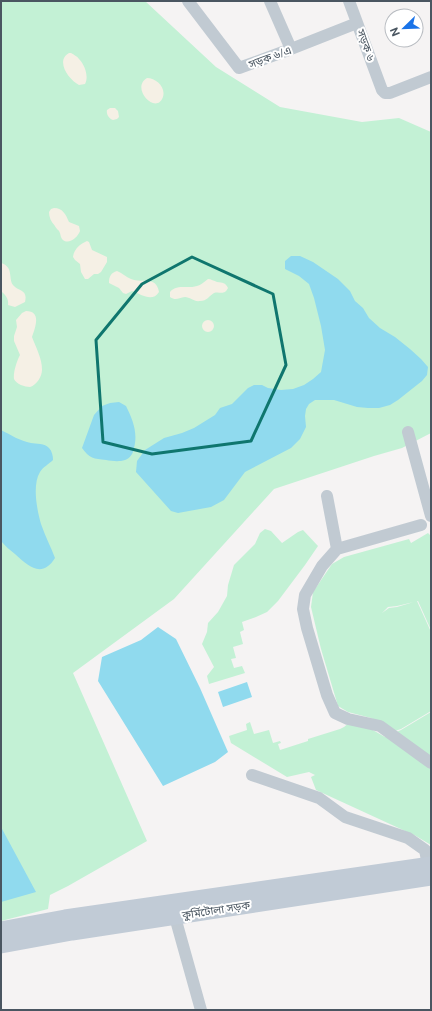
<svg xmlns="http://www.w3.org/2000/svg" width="432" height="1011" viewBox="0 0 432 1011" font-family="'Public Sans','Noto Sans Bengali',sans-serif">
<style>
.green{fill:#c3f1d5}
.sand{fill:#f5f0e5}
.water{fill:#90daee}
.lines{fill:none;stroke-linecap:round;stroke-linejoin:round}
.minor{stroke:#c1cad2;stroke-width:12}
.secondary{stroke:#c1cbd6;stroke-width:17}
.marked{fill:none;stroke:#0f766e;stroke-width:3;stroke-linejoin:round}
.labels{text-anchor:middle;stroke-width:4;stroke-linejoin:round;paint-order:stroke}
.street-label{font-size:11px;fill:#4a5661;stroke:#fff}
</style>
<rect width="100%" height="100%" fill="#f5f3f3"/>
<path class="green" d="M1,1H145L216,67L280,107L362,122L399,118L431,132V433L402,448L374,456L274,489L174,599L73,673L147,841L68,886L50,895L48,909L1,921Z
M265,529L271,531L282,543L298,532L303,530L318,546L305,565L278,601L267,612L256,617L242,622L244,630L240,632L243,644L233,647L236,658L231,659L234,668L242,666L245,673L209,684L207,676L214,667L202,644L207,632L208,623L218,612L227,596L228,585L234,565L255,544L260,533Z
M428,533L431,536V630L418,601L397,606L388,607L382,613L389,608L397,607L417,601L431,632V711L401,729L395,731L371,718L348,712L338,706L321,649L311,607L313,592L332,564L344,557L409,539L411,543Z
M431,712V845L416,836L316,790L311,777L317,774L315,775L309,772L287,777L231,743L229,736L247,730L246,724L250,722L254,734L269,730L273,743L280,741L281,743L278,744L280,750L308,741V739L340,729L344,727L349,723L371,729L385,737L401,730Z"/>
<path class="sand" d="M69,53H71C74,55 77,56 79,59C85,65 89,77 85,84L79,85C69,80 55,61 69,53Z
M147,78C156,78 166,87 163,97C156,116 130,88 147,78Z
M110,108H115L118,111L119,117L117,119L113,120C109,119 106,114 107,110Z
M54,208C63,208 66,215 69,222L79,226L80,231C78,237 69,245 63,240C60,237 61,234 59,231C59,231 55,227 55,226C51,222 49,217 49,212L51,209Z
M87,241L89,242L92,250L107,257V262L101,272L98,274H94L88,279H85L81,272L80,264L75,260L73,257C74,249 80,244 87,241Z
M1,263C14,267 8,278 13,285C19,292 28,289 25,302L15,307L8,305C9,298 5,295 1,291Z
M117,271C122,273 126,277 131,279C143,284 156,275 159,292C152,303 141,294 132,291L126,294L123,293L119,288L109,283C109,276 111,273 117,271Z
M208,279C211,279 214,281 217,282C223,283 225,282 228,288C224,296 220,291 214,293C209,296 207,301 200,301C194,302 190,297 185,297C178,298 176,301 170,297V292C177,284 188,289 197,286C201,285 204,282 208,279Z
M26,311C42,311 35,328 32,337C36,348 42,358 42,370C42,376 37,385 30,387C25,387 16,384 14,379C13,373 17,360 20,355L14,341V336L17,327L16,320L22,313Z
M202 326a6 6 0 1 1 12 0a6 6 0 1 1-12 0Z"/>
<path class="water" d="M291,256H300L313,262L338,279L350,291L355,301L363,308L369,318L380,328L395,337L410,349L421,359L428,367L427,375L422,381L398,400L390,405L379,408H368L357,407L334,400H315L309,404L306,409L305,416L306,427L300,439L291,448L245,472L224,500L211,507L178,513L171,511L136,472L137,461L145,450L164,438L182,433L194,428L215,415L220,408L232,404L248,388L254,385H262L268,388L281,390L293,389L304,385L313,379L321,372L325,350L321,326L314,298L309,284L299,276L285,269V261Z
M119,402L126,406C133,420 138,433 134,448C133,454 130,458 125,460C119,462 112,461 106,460C94,459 89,458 82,448L94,415L102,406L110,403Z
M1,430C11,435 20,441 31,443C36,444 45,443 49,448C52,451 53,456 53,460C49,464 43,467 40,472C32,485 37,510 41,524C45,536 51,547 55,558C42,579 28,566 15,554C10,550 5,546 1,541Z
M158,627L176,639L200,688L228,752L215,762L163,786L98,681L102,657L141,640Z
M247,682L252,697L223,707L218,692Z
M1,827L36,892L1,902Z"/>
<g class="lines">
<path class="minor" d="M188,1L239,68L291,49L357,23
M270,1L291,49
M349,1L382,90L385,93H390L431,77
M408,432L431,516
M327,496L337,549
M421,525L337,549L322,566L305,595L303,609L307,628L327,695L335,713L348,719L380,726L431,763
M252,775L319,798L345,817L408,838L425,850L428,865L427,873
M175,917L201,1010"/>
<path class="secondary" d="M1,930L65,918L431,865
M1,945L72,932L431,877"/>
</g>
<path class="marked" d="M192,257L273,294L286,365L251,441L152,454L103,442L96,340L142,284Z"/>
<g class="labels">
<g class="street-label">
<text transform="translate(366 45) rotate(70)" y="4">সড়ক ৬</text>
<text transform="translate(270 57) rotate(-20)" y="4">সড়ক ৬/এ</text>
<text transform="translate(216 910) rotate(-9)" y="4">কুর্মিটোলা সড়ক</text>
</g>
</g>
<rect width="432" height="1011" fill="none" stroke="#4a5661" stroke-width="4"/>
<g transform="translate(404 28) rotate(247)"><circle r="19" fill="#ffffff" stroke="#b7bbc0"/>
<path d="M0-3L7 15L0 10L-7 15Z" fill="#1a73e8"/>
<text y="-6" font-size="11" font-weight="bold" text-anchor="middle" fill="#4a5661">N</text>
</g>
</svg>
